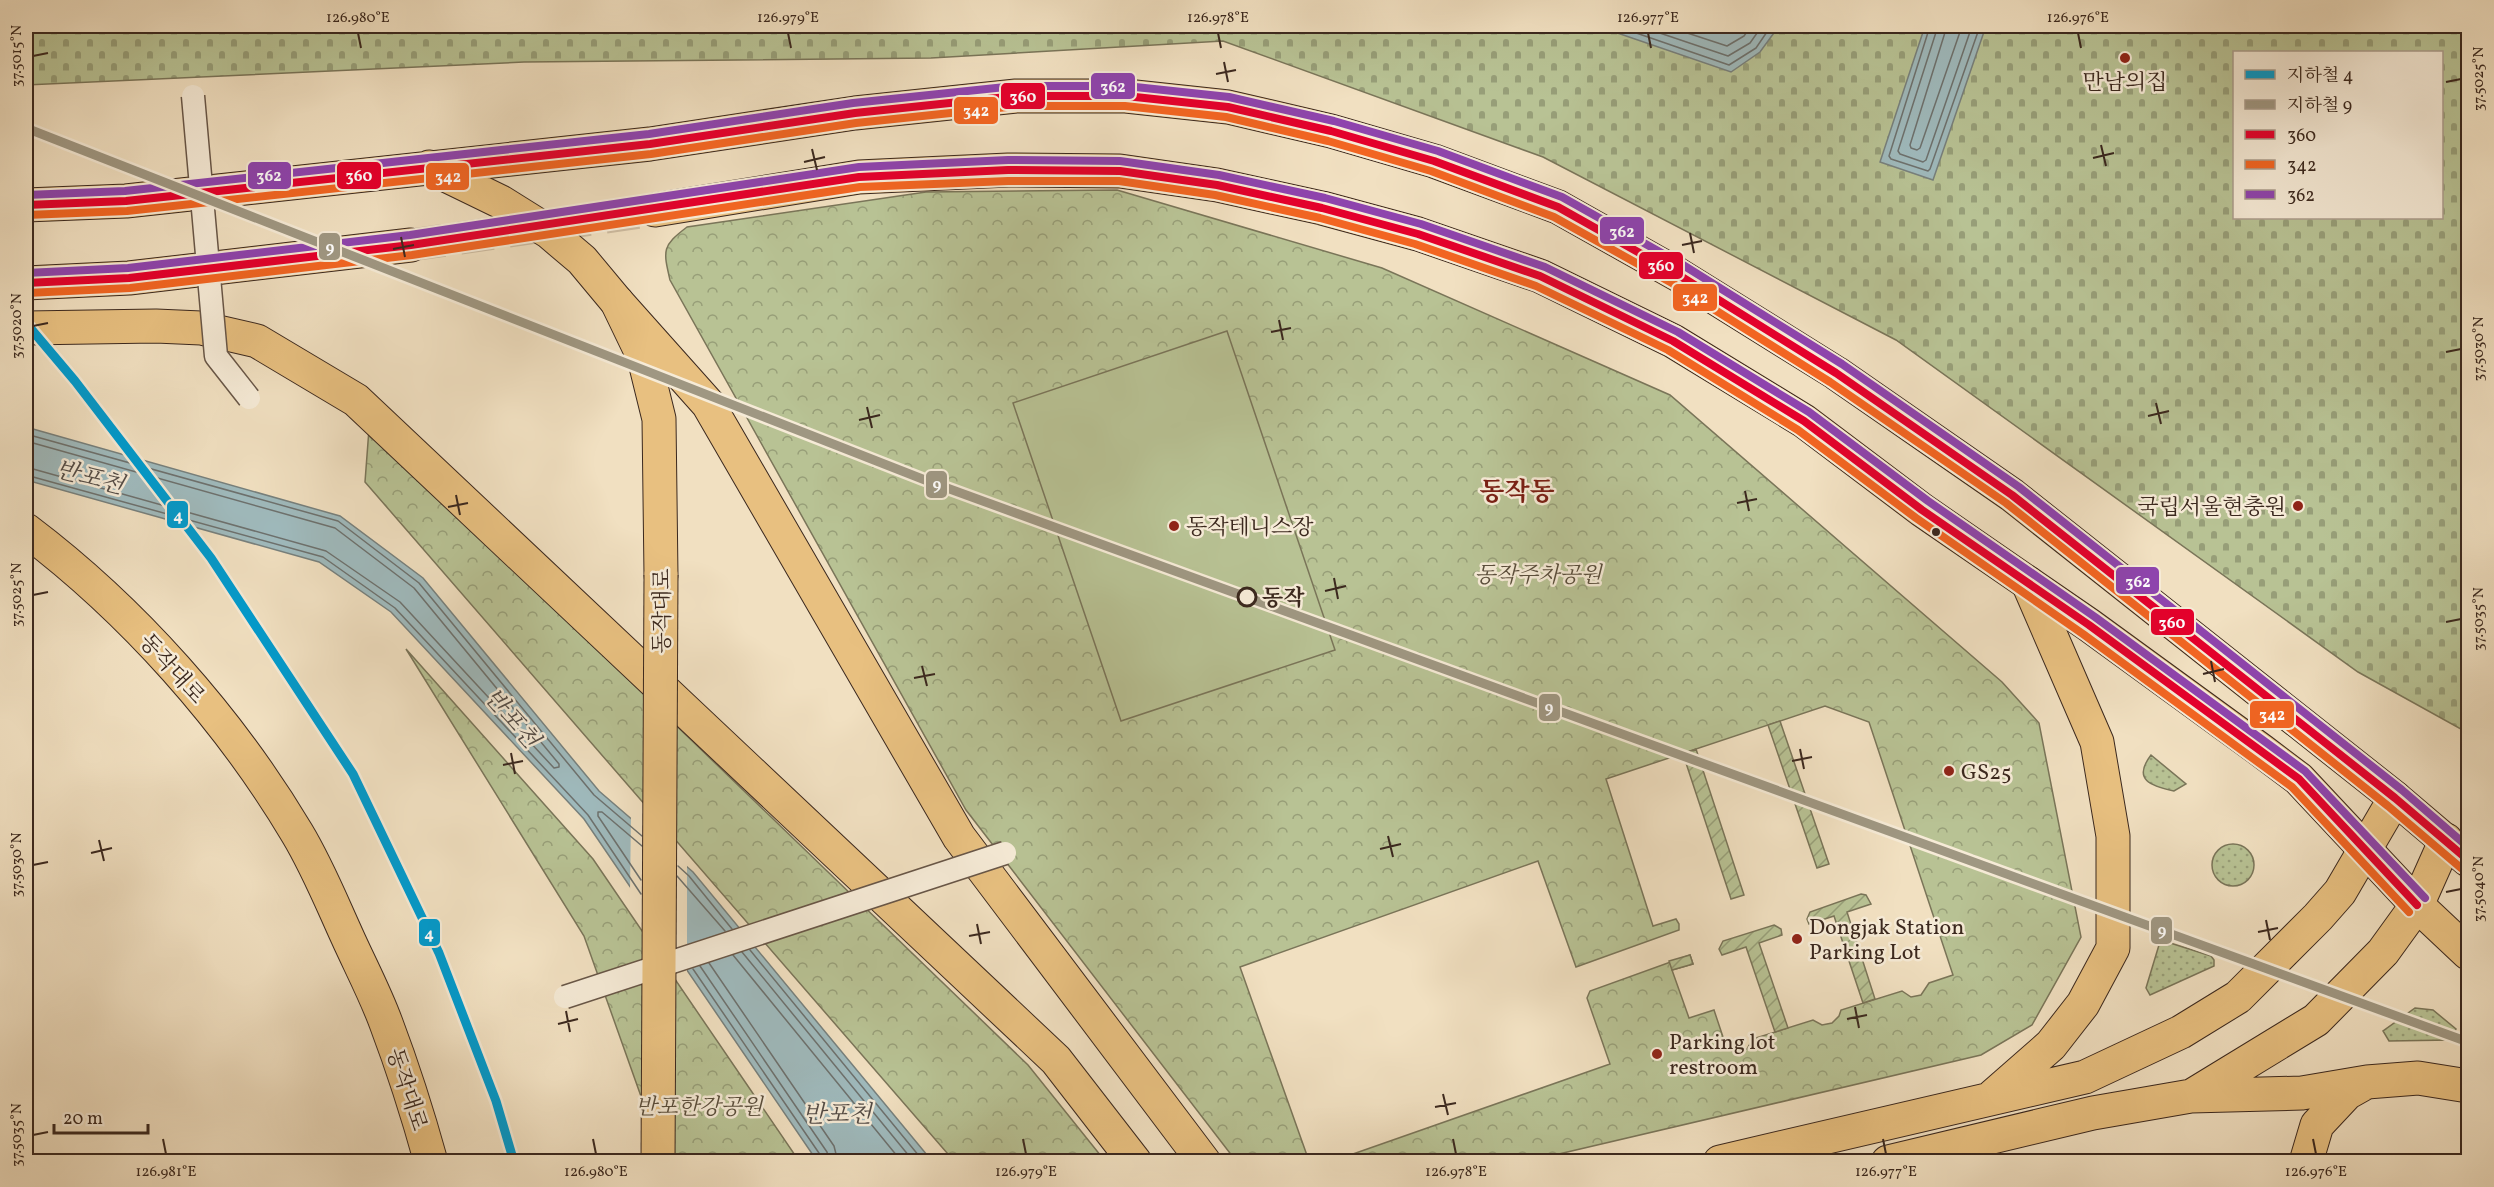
<svg xmlns="http://www.w3.org/2000/svg" width="2494" height="1187" viewBox="0 0 2494 1187" font-family="Vollkorn,'Noto Serif KR',serif">
<style>
.grass{fill:url(#grass-dots);stroke:#7a7559;stroke-width:1.5}
.forest{fill:url(#forest-crowns);stroke:#7a7559;stroke-width:1.5}
.cemetery{fill:url(#cemetery-stones);stroke:#7a7559;stroke-width:1.5;fill-rule:evenodd}
.garden{fill:url(#garden-furrows);stroke:#7a7559;stroke-width:1.5}
.pitch{fill:#b8c294;stroke:#7a7559;stroke-width:1.5}
.water{fill:#9fbabd;stroke:#77807d;stroke-width:1.5}
.pier{fill:#f1e0c1}
.lines{fill:none;stroke-linecap:round;stroke-linejoin:round}
.shore{stroke:#6d716e;stroke-width:1.5}
.primary-tunnel{stroke:#cdbba0;stroke-width:33;stroke-dasharray:33 16;stroke-linecap:butt}
.primary-casing{stroke:#3b281e;stroke-width:35}
.trunk-casing{stroke:#3b281e;stroke-width:35}
.primary{stroke:#e8c080;stroke-width:33}
.trunk{stroke:#e8c080;stroke-width:33}
.pedestrian-bridge-casing{stroke:#685647;stroke-width:25;stroke-linecap:butt}
.primary-bridge-casing{stroke:#3b281e;stroke-width:35;stroke-linecap:butt}
.pedestrian-bridge{stroke:#f6ebd7;stroke-width:22}
.primary-bridge{stroke:#e8c080;stroke-width:33}
.bus-1-casing{stroke:#f6ebd7;stroke-width:12}
.bus-2-casing{stroke:#f6ebd7;stroke-width:12}
.bus-3-casing{stroke:#f6ebd7;stroke-width:12}
.bus-1{stroke:#e4002b;stroke-width:8}
.bus-2{stroke:#f26522;stroke-width:8}
.bus-3{stroke:#8e44ad;stroke-width:8}
.metro-1-casing{stroke:#f6ebd7;stroke-width:14}
.metro-2-casing{stroke:#f6ebd7;stroke-width:14}
.metro-1{stroke:#009bce;stroke-width:9}
.metro-2{stroke:#9f9782;stroke-width:9}
.ticks{fill:none;stroke:#3b281e;stroke-width:2}
.poi-dot{fill:#8f2418;stroke:#f6ebd7;stroke-width:2}
.bus-dot{fill:#3b281e;stroke:#f6ebd7;stroke-width:2}
.stop-dot{fill:#f6ebd7;stroke:#3b281e;stroke-width:3}
.labels{text-anchor:middle;stroke-width:5;stroke-linejoin:round;paint-order:stroke}
.poi-label{font-size:22px;fill:#3b281e;stroke:#f6ebd7;text-anchor:start}
.park-label{font-size:22px;font-style:italic;fill:#5a4e3c;stroke:#f6ebd7}
.stop-label{font-size:22px;font-weight:bold;fill:#3b281e;stroke:#f6ebd7;text-anchor:start}
.street-label{font-size:22px;fill:#3b281e;stroke:#f6ebd7}
.water-label{font-size:24px;font-style:italic;fill:#544c46;stroke:#f6ebd7}
.quarter-label{font-size:26px;font-weight:bold;fill:#7a1f14;stroke:#f6ebd7}
.line-badge{stroke:#f6ebd7;stroke-width:2}
.badge-label{font-size:16px;text-anchor:middle;font-weight:bold;fill:#fff}
.neatline{fill:none;stroke:#3b281e;stroke-width:2}
.ticks-label{font-size:15px;text-anchor:middle;fill:#3b281e}
</style>
<defs>
<pattern id="grass-dots" width="8" height="8" patternUnits="userSpaceOnUse" patternTransform="scale(1.5)"><rect width="8" height="8" fill="#b8c294"/><path d="M2 2h.1M6 6h.1" fill="none" stroke="#979e78" stroke-width="1.8" stroke-linecap="round"/></pattern>
<pattern id="forest-crowns" width="20" height="18" patternUnits="userSpaceOnUse" patternTransform="scale(1.5)"><rect width="20" height="18" fill="#b8c294"/><path d="M2 6a3 3 0 1 1 6 0M12 15a3 3 0 1 1 6 0" fill="none" stroke="#979e78"/></pattern>
<pattern id="cemetery-stones" width="16" height="16" patternUnits="userSpaceOnUse" patternTransform="scale(1.5)"><rect width="16" height="16" fill="#b8c294"/><path d="M2 7V4a2 2 0 0 1 4 0v3zM10 15v-3a2 2 0 0 1 4 0v3z" fill="#979e78"/></pattern>
<pattern id="garden-furrows" width="10" height="10" patternUnits="userSpaceOnUse" patternTransform="scale(1.5)"><rect width="10" height="10" fill="#b8c294"/><path d="M-1 1l2-2M0 10L10 0M9 11l2-2" fill="none" stroke="#979e78"/></pattern>
</defs>
<rect width="100%" height="100%" fill="#f1e0c1"/>
<filter id="stains"><feTurbulence type="fractalNoise" baseFrequency=".00333" numOctaves="4"/><feColorMatrix values="0 0 0 0 .2 0 0 0 0 .09 0 0 0 0 .02 0 0 0 .5 -.17"/></filter>
<radialGradient id="worn" r=".72"><stop offset=".6" stop-color="#630" stop-opacity="0"/><stop offset="1" stop-color="#630" stop-opacity=".3"/></radialGradient>
<path class="grass" d="M2151,755L2186,784L2174,791C2151,786 2132,780 2151,755Z
M2212 865a21 21 0 1 1 42 0a21 21 0 1 1-42 0Z
M2164,941L2211,956L2214,960V966L2150,995L2146,988L2159,945Z
M2415,1008L2433,1010L2456,1029L2451,1040L2389,1041L2383,1031Z"/>
<path class="forest" d="M1117,190L1382,268L1670,395L2002,682L2039,723L2081,937L2032,1025L1981,1055L1529,1161H1333L1610,1064L1587,998L1590,991L1690,955L1693,964L1672,970L1689,1018L1714,1010L1727,1049L1735,1052L1747,1049L1753,1039L1813,1020L1822,1025L1832,1023L1839,1016L1841,1010L1902,991L1911,997L1921,995L1929,983L1953,975L1869,722L1825,706L1606,779L1653,926L1676,919L1679,924V930L1576,967L1538,861L1240,967L1309,1161H1236L966,810L670,280C663,250 662,246 687,227L926,192Z
M369,429L1028,1065L1105,1161H954L365,482Z
M406,649L593,859L799,1161H664L584,936Z"/>
<path class="cemetery" d="M26,26H2468V733L2358,672L1896,340L1543,157L1223,41L931,58L524,62L26,85ZM2234,52H2442V218H2234Z"/>
<path class="garden" d="M1780,721L1829,864L1817,868L1768,725Z
M1696,749L1744,895L1731,899L1683,754Z
M1861,894L1866,895L1871,904L1847,912L1875,999L1863,1003L1834,916L1809,924L1807,919L1810,912Z
M1774,925L1781,929L1782,935L1759,943L1788,1028L1775,1032L1746,947L1722,955L1719,949L1723,941Z
M1690,955L1693,964L1672,970L1669,961Z"/>
<path class="pitch" d="M1227,331L1335,650L1121,721L1013,403Z"/>
<path class="water" d="M1597,26H1779L1760,52L1731,72Z
M1925,26H1986L1933,180L1880,162Z
M26,427L340,516L423,578L599,791L693,872L932,1161H817L584,819L391,612L319,562L26,480Z"/>
<path class="pier" d="M631,815L687,863V976L630,893Z"/>
<g class="lines">
<path class="shore" d="M1616,26L1729,65L1756,48L1771,26
M1639,26L1728,56L1750,43L1762,26
M1666,26L1727,46L1744,36L1751,26
M1930,26L1889,156L1891,159L1928,171L1930,169L1980,26
M1938,26L1898,151L1900,154L1923,162L1926,160L1972,26
M1947,26L1910,145L1911,148L1917,150L1920,148L1962,26
M26,434L338,521L419,583L594,795L642,836
M26,441L335,528L414,588L559,764V767L554,768L400,602L326,551L26,467
M26,475L323,557L395,608L588,815L641,894
M678,866L689,876L732,929
M677,876L725,931
M641,880L598,816V812H602L642,846
M750,950L924,1162
M742,952L914,1162
M733,955L902,1162
M709,963L834,1146L838,1162
M700,966L827,1152L829,1162
M693,969L821,1156L822,1162"/>
<path class="primary-tunnel" d="M411,245L655,210"/>
<defs>
<path id="primary" d="M429,167L501,202L549,232L582,260L617,302L644,358L659,419L661,575
M26,205L126,201L650,144L855,113L1016,96H1126L1228,107L1331,131L1434,161L1558,207L1677,274L1836,373L2012,495L2395,798L2468,860
M655,210L859,177L1008,170L1120,171L1217,185L1322,208L1418,234L1540,276L1673,341L1804,421L1922,510L2089,625L2262,751L2299,779L2417,905L2468,953
M26,283L129,278L411,245
M26,530C132,610 229,719 297,833C317,866 331,901 347,936C360,965 375,993 386,1023C403,1068 418,1115 431,1162"/>
<path id="trunk" d="M617,302L708,404L959,837L1204,1162
M26,328L156,326L201,328L257,341L356,400L1056,1060L1135,1162
M2193,1095L2316,1020L2383,952L2417,905L2446,840
M1993,1096L2051,1045L2083,1004L2113,948V836L2097,742L2028,583
M1720,1162L2085,1077L2181,1032L2238,997L2318,917L2340,892L2395,798
M1888,1162L2093,1113L2191,1096L2302,1093L2367,1082L2418,1078L2468,1086
M2306,1162L2317,1125L2347,1093L2363,1084"/>
</defs>
<use href="#primary" class="primary-casing"/>
<use href="#trunk" class="trunk-casing"/>
<use href="#primary" class="primary"/>
<use href="#trunk" class="trunk"/>
<defs>
<path id="pedestrian-bridge" d="M193,96L216,356L249,398
M565,997L1005,853"/>
<path id="primary-bridge" d="M658,1162L661,575"/>
</defs>
<use href="#pedestrian-bridge" class="pedestrian-bridge-casing"/>
<use href="#primary-bridge" class="primary-bridge-casing"/>
<use href="#pedestrian-bridge" class="pedestrian-bridge"/>
<use href="#primary-bridge" class="primary-bridge"/>
<defs>
<path id="bus-1" d="M26,205L126,201L650,144L855,113L1016,96H1126L1228,107L1331,131L1434,161L1558,207L1677,274L1836,373L2012,495L2395,798L2468,860
M26,283L129,278L411,245L859,177L1008,170L1120,171L1217,185L1322,208L1418,234L1540,276L1673,341L1804,421L1922,510L2089,625L2299,779L2417,905"/>
<path id="bus-2" d="M26,215L127,211L651,154L856,123L1017,106H1125L1226,117L1328,141L1431,171L1554,217L1672,283L1830,382L2006,503L2388,806L2461,868
M27,293L130,288L412,255L860,187L1008,181H1119L1215,195L1320,218L1415,244L1536,286L1668,350L1798,430L1916,518L2083,634L2292,787L2409,912"/>
<path id="bus-3" d="M26,195L125,191L649,134L853,103L1015,86H1126L1229,97L1334,121L1438,151L1562,197L1683,265L1842,364L2019,487L2402,790L2468,847
M26,273L128,268L410,235L859,167L1008,160L1120,161L1219,175L1325,198L1421,224L1545,267L1678,332L1809,412L1928,501L2095,617L2305,771L2425,898"/>
</defs>
<use href="#bus-1" class="bus-1-casing"/>
<use href="#bus-2" class="bus-2-casing"/>
<use href="#bus-3" class="bus-3-casing"/>
<use href="#bus-1" class="bus-1"/>
<use href="#bus-2" class="bus-2"/>
<use href="#bus-3" class="bus-3"/>
<defs>
<path id="metro-1" d="M26,323L75,381L211,558L353,774L439,953L496,1101L514,1162"/>
<path id="metro-2" d="M26,128L925,480L2468,1042"/>
</defs>
<use href="#metro-1" class="metro-1-casing"/>
<use href="#metro-2" class="metro-2-casing"/>
<use href="#metro-1" class="metro-1"/>
<use href="#metro-2" class="metro-2"/>
</g>
<path class="ticks" d="M358,33L361,48M788,33L791,48M1218,33L1221,48M1648,33L1651,48M2078,33L2081,48M33,56L48,53M1224,62L1228,82M1216,74L1236,70M2446,82L2461,79M2101,145L2106,166M812,149L817,170M2093,158L2114,153M804,162L825,157M1690,233L1694,253M401,237L405,257M1682,245L1702,241M393,249L414,245M1279,320L1283,340M33,326L48,323M1271,332L1291,328M2446,352L2461,349M2156,403L2161,424M867,407L872,428M2148,416L2169,411M859,420L880,415M1745,491L1749,511M456,495L460,515M1737,503L1757,499M448,507L468,503M1334,578L1338,599M1325,591L1346,586M33,595L48,592M2446,622L2461,619M2211,661L2215,682M922,666L927,686M2203,674L2224,669M914,678L935,674M1800,749L1804,769M511,753L515,774M1792,761L1812,757M503,765L523,761M1388,836L1393,857M99,840L104,861M1380,849L1401,844M91,853L112,848M33,865L48,862M2446,892L2461,889M2266,920L2270,940M977,924L981,944M2258,932L2278,928M969,936L990,932M1855,1007L1859,1028M566,1011L570,1032M1847,1019L1867,1015M558,1024L578,1019M1443,1094L1448,1115M1435,1107L1456,1103M33,1135L48,1132M163,1139L166,1154M593,1139L596,1154M1023,1139L1026,1154M1453,1139L1456,1154M1883,1139L1886,1154M2313,1139L2316,1154"/>
<g class="poi-dot">
<circle cx="2125" cy="58" r="6"/>
<circle cx="2298" cy="506" r="6"/>
<circle cx="1174" cy="526" r="6"/>
<circle cx="1949" cy="771" r="6"/>
<circle cx="1797" cy="939" r="6"/>
<circle cx="1657" cy="1054" r="6"/>
</g>
<circle class="bus-dot" cx="1936" cy="532" r="5"/>
<circle class="stop-dot" cx="1247" cy="597" r="9"/>
<g class="labels">
<g class="poi-label">
<text x="2125" y="89" text-anchor="middle">만남의집</text>
<text x="2286" y="514" text-anchor="end">국립서울현충원</text>
<text x="1186" y="534">동작테니스장</text>
<text x="1961" y="779">GS25</text>
<text x="1809" y="934">Dongjak Station<tspan x="1809" dy="25">Parking Lot</tspan></text>
<text x="1669" y="1049">Parking lot<tspan x="1669" dy="25">restroom</tspan></text>
</g>
<g class="park-label">
<text x="1538" y="582">동작주차공원</text>
<text x="699" y="1114">반포한강공원</text>
</g>
<g class="stop-label">
<text x="1262" y="605">동작</text>
</g>
<g class="street-label">
<text transform="translate(661 611) rotate(-90)" y="8">동작대로</text>
<text transform="translate(173 668) rotate(48)" y="8">동작대로</text>
<text transform="translate(408 1089) rotate(72)" y="8">동작대로</text>
</g>
<g class="water-label">
<text transform="translate(90 477) rotate(15)" y="8">반포천</text>
<text transform="translate(512 718) rotate(49)" y="8">반포천</text>
<text x="837" y="1122">반포천</text>
</g>
<g class="quarter-label">
<text x="1517" y="500">동작동</text>
</g>
</g>
<g class="line-badge">
<rect x="1090" y="72" width="46" height="28" rx="6" fill="#8e44ad"/>
<rect x="1000" y="82" width="46" height="28" rx="6" fill="#e4002b"/>
<rect x="953" y="96" width="46" height="29" rx="6" fill="#f26522"/>
<rect x="247" y="161" width="45" height="29" rx="6" fill="#8e44ad"/>
<rect x="336" y="161" width="46" height="29" rx="6" fill="#e4002b"/>
<rect x="425" y="162" width="45" height="29" rx="6" fill="#f26522"/>
<rect x="1599" y="216" width="46" height="29" rx="6" fill="#8e44ad"/>
<rect x="318" y="232" width="23" height="29" rx="6" fill="#9f9782"/>
<rect x="1638" y="251" width="46" height="29" rx="6" fill="#e4002b"/>
<rect x="1672" y="283" width="46" height="29" rx="6" fill="#f26522"/>
<rect x="925" y="470" width="23" height="29" rx="6" fill="#9f9782"/>
<rect x="166" y="500" width="23" height="29" rx="6" fill="#009bce"/>
<rect x="2115" y="566" width="45" height="29" rx="6" fill="#8e44ad"/>
<rect x="2150" y="608" width="45" height="28" rx="6" fill="#e4002b"/>
<rect x="1538" y="693" width="23" height="29" rx="6" fill="#9f9782"/>
<rect x="2249" y="700" width="46" height="29" rx="6" fill="#f26522"/>
<rect x="2150" y="916" width="23" height="29" rx="6" fill="#9f9782"/>
<rect x="418" y="918" width="23" height="29" rx="6" fill="#009bce"/>
</g>
<g class="badge-label">
<text x="1113" y="92">362</text>
<text x="1023" y="102">360</text>
<text x="976" y="116">342</text>
<text x="269" y="181">362</text>
<text x="359" y="181">360</text>
<text x="448" y="182">342</text>
<text x="1622" y="237">362</text>
<text x="330" y="253">9</text>
<text x="1661" y="271">360</text>
<text x="1695" y="303">342</text>
<text x="937" y="490">9</text>
<text x="178" y="521">4</text>
<text x="2138" y="587">362</text>
<text x="2172" y="628">360</text>
<text x="1549" y="713">9</text>
<text x="2272" y="720">342</text>
<text x="2162" y="936">9</text>
<text x="429" y="939">4</text>
</g>
<rect width="2494" height="1187" fill="none" stroke="#f1e0c1" stroke-width="66"/>
<rect x="2233" y="51" width="210" height="168" fill="#f6ebd7" stroke="#ab9d8d" stroke-width="1.5"/>
<rect x="2245" y="70" width="30" height="9" fill="#009bce" stroke="#ab9d8d" stroke-width="1.5"/>
<text x="2287" y="81" font-size="18" fill="#3b281e">지하철 4</text>
<rect x="2245" y="100" width="30" height="9" fill="#9f9782" stroke="#ab9d8d" stroke-width="1.5"/>
<text x="2287" y="111" font-size="18" fill="#3b281e">지하철 9</text>
<rect x="2245" y="130" width="30" height="9" fill="#e4002b" stroke="#ab9d8d" stroke-width="1.5"/>
<text x="2287" y="141" font-size="18" fill="#3b281e">360</text>
<rect x="2245" y="160" width="30" height="9" fill="#f26522" stroke="#ab9d8d" stroke-width="1.5"/>
<text x="2287" y="171" font-size="18" fill="#3b281e">342</text>
<rect x="2245" y="190" width="30" height="9" fill="#8e44ad" stroke="#ab9d8d" stroke-width="1.5"/>
<text x="2287" y="201" font-size="18" fill="#3b281e">362</text>
<path d="M54 1124v9h94v-9" fill="none" stroke="#3b281e" stroke-width="3"/>
<text x="63" y="1124" font-size="18" fill="#3b281e" stroke="#f6ebd7" stroke-width="4.5" paint-order="stroke">20 m</text>
<rect x="33" y="33" width="2428" height="1121" class="neatline"/>
<g class="ticks-label">
<text x="358" y="22">126.980°E</text>
<text x="788" y="22">126.979°E</text>
<text x="1218" y="22">126.978°E</text>
<text x="1648" y="22">126.977°E</text>
<text x="2078" y="22">126.976°E</text>
<text transform="translate(16 56) rotate(-90)" y="5">37.5015°N</text>
<text transform="translate(2478 79) rotate(-90)" y="5">37.5025°N</text>
<text transform="translate(16 326) rotate(-90)" y="5">37.5020°N</text>
<text transform="translate(2478 349) rotate(-90)" y="5">37.5030°N</text>
<text transform="translate(16 595) rotate(-90)" y="5">37.5025°N</text>
<text transform="translate(2478 619) rotate(-90)" y="5">37.5035°N</text>
<text transform="translate(16 865) rotate(-90)" y="5">37.5030°N</text>
<text transform="translate(2478 889) rotate(-90)" y="5">37.5040°N</text>
<text transform="translate(16 1135) rotate(-90)" y="5">37.5035°N</text>
<text x="166" y="1176">126.981°E</text>
<text x="596" y="1176">126.980°E</text>
<text x="1026" y="1176">126.979°E</text>
<text x="1456" y="1176">126.978°E</text>
<text x="1886" y="1176">126.977°E</text>
<text x="2316" y="1176">126.976°E</text>
</g>
<rect width="100%" height="100%" filter="url(#stains)"/>
<rect width="100%" height="100%" fill="url(#worn)"/>
</svg>
